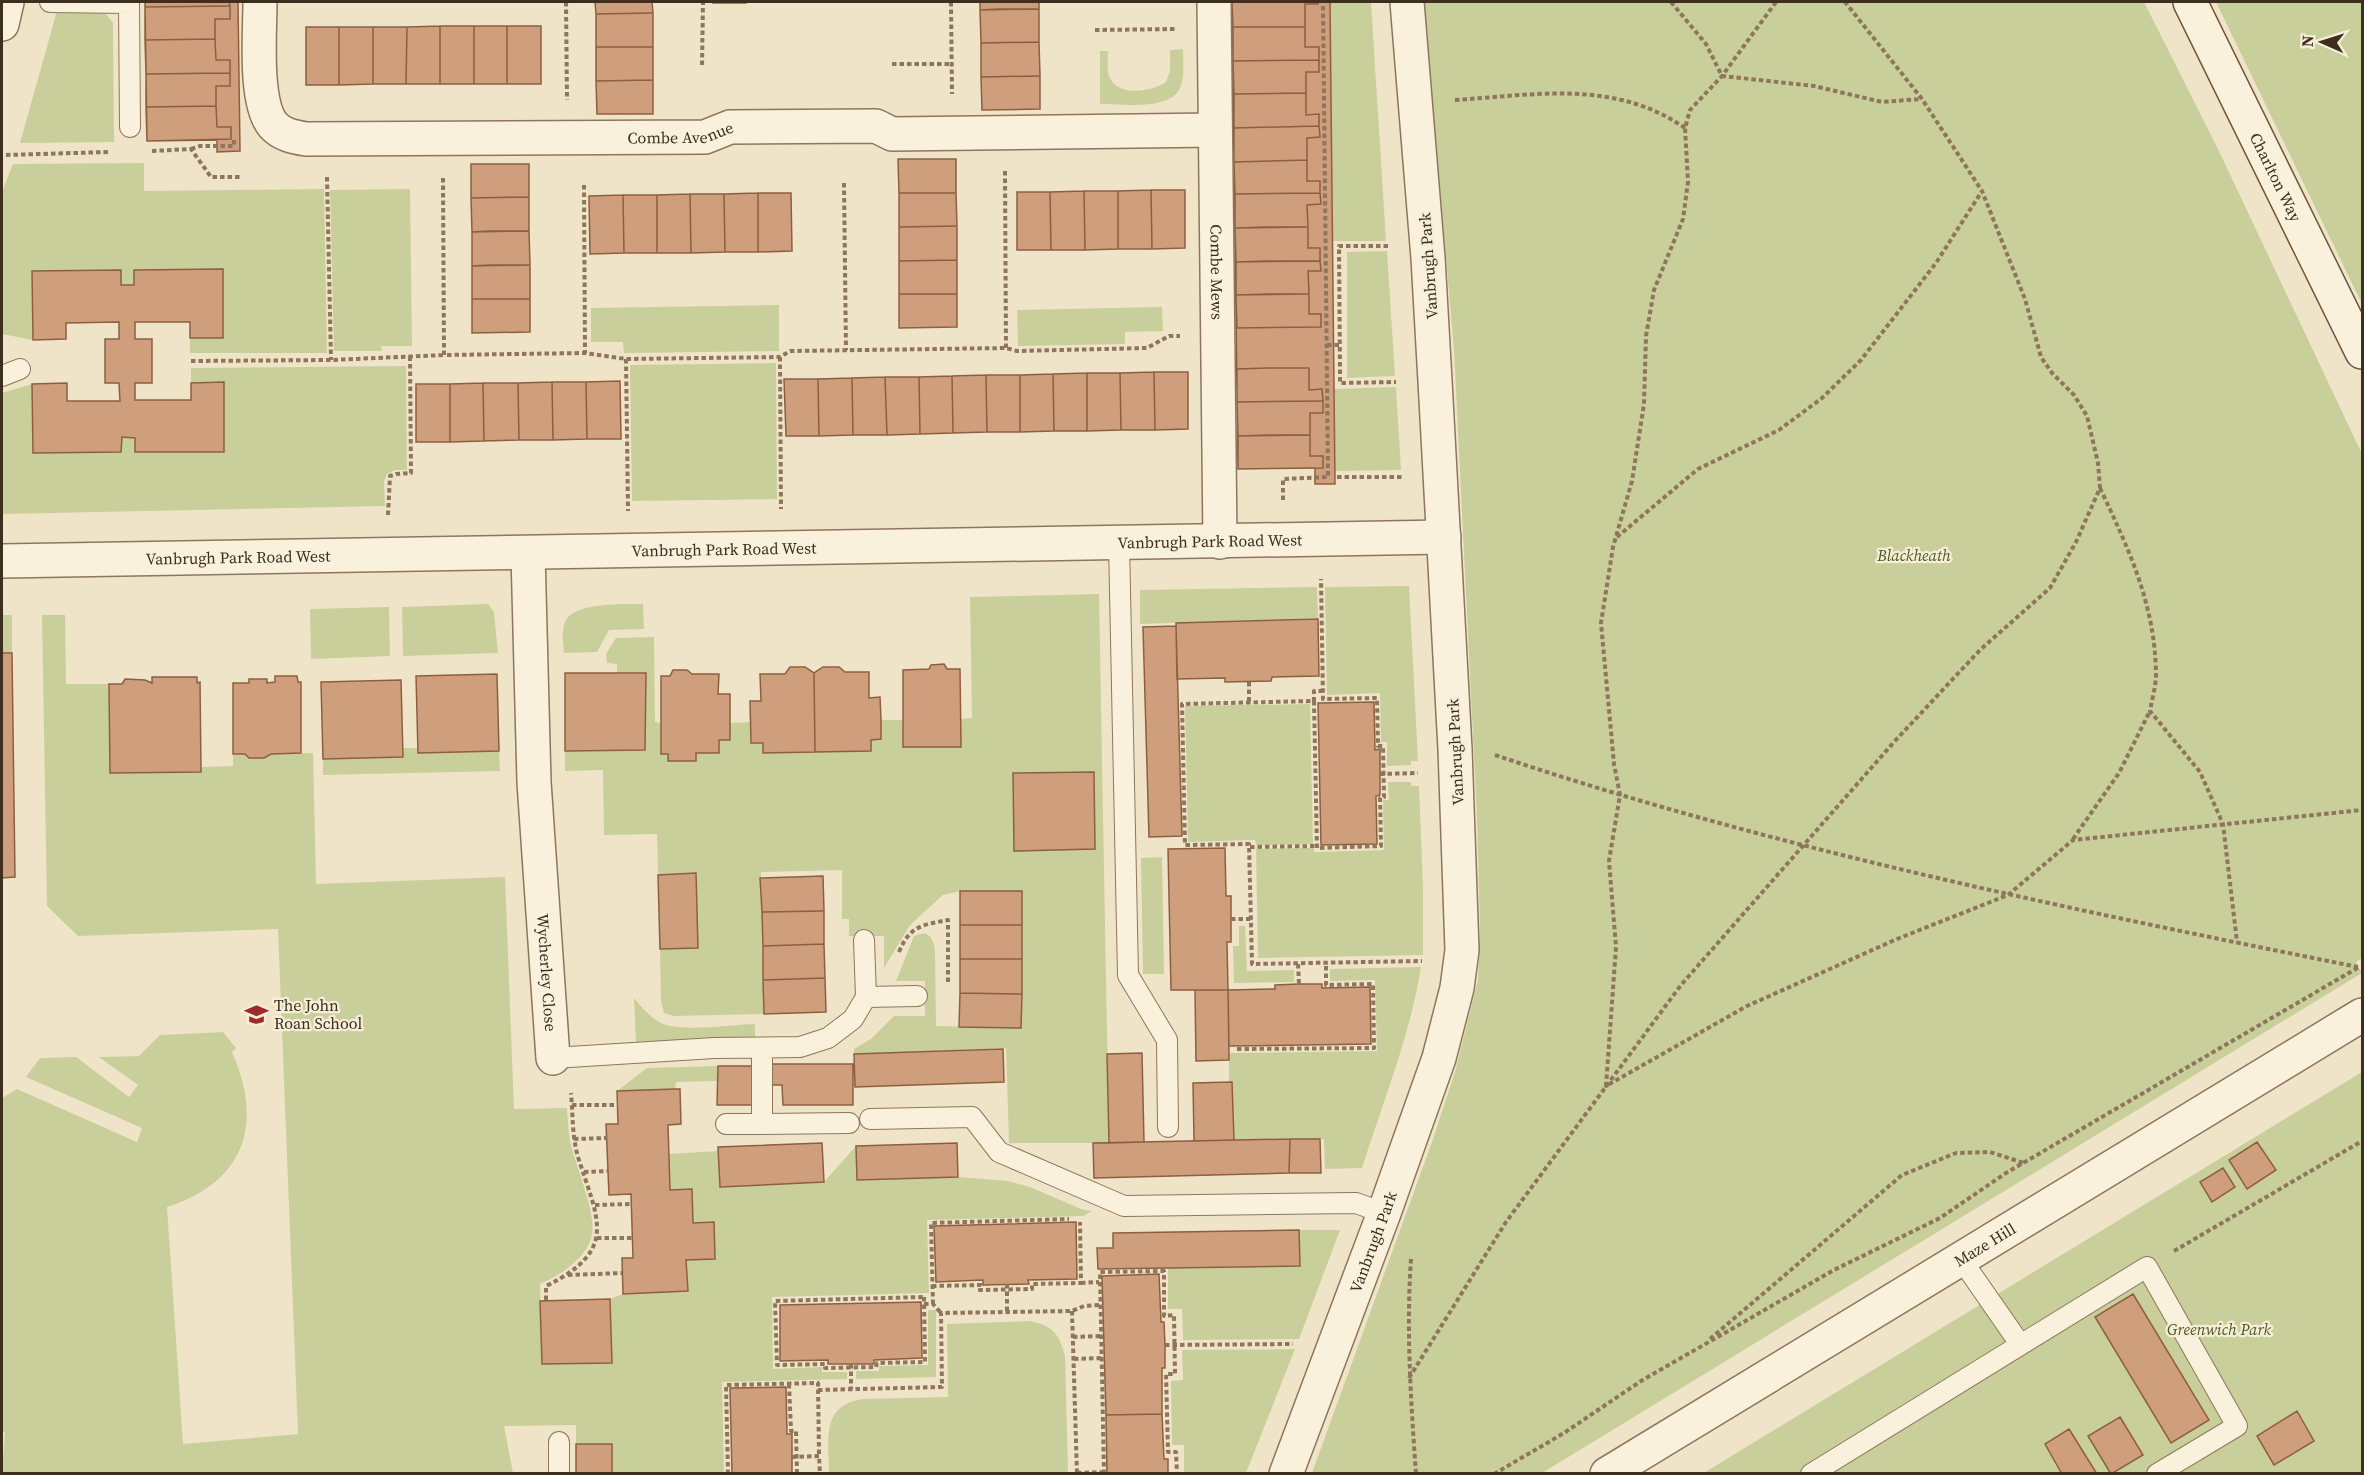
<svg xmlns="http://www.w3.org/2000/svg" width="2364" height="1475" viewBox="0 0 2364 1475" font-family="'Source Serif 4',serif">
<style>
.green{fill:#c9cf9b}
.building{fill:#cf9f7d;stroke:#8d5f41;stroke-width:1.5}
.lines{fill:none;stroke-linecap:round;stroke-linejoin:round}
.service-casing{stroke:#8d765c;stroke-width:22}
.minor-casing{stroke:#8d765c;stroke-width:36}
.tertiary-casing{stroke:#8d765c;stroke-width:36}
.secondary-casing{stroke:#6f573f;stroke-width:36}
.path{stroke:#8d765c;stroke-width:4;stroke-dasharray:4.5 3;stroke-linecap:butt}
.service{stroke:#faf1dc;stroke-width:20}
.minor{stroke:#faf1dc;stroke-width:33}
.tertiary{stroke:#faf1dc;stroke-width:33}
.secondary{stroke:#faf1dc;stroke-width:33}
.labels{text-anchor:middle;stroke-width:4.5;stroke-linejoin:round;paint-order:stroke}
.street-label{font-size:16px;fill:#3d2e20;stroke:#f7eed8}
.park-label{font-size:16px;font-style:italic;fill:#4d5a26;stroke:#f7eed8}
.poi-label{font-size:16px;fill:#3d2e20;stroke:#f7eed8;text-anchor:start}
</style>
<rect width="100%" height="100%" fill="#f0e4c8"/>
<path class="green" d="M1330,2H1371L1386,241H1332Z
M1424,2H2144L2218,149L2362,454V958L2356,962L2362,973L1542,1473H1312L1432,1142L1455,1072L1478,980L1480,930L1477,818L1454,350Z
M2216,2H2362V304Z
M57,11L105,13L113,23L114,142L20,143Z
M1183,49C1183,62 1185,76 1180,88C1170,111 1121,104 1100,104V51H1108C1108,60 1106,73 1111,80C1122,97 1153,91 1166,82L1170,71V50Z
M144,163V191L324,189L327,353H190V338H223V269L134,270V285H121L120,270L32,271L33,340L2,334V192L13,164Z
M410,189L412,346H381L382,351H334L330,190Z
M1387,251L1395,376L1347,378V252Z
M779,305V351L624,353L623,342H591V308Z
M1162,307L1163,331L1125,332V344L1018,346L1017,310Z
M776,363L777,499L632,501L630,365Z
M406,366L407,470H395L387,474L384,481L385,506L2,514V393L32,384L33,453L121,452L122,437L135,438L136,452H223L224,382L191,383V368Z
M1396,387L1401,470L1335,471L1334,389Z
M1409,586L1418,761H1411V765L1387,766V742H1381L1380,693L1327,695L1325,587Z
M1317,587L1318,618L1140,624V590Z
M1099,594L1109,1143H1009L1006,1048L854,1054V1049L871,1039L894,1016H925V981H896L914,936C928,929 933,937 935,950L936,1026L1021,1028L1022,891H961L943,895L910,925L884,968V936H849V919H842V870L761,872L764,1014L674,1016L664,1013L661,1002L660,949L698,948L696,874L658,875L657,834L604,835L603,770L565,771V751L645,750L646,673H617V664L607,663L606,654L616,638L654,637L655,722L661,723L668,761H696V753H719V740H730V723L750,722L751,743H763L881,739V720H902L903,746H961V719L972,718L970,597Z
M488,604L494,612L498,653L403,656L402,607Z
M643,604L644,629L609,630L597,652L564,653C563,642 561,629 566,620C576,602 625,604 643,604Z
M389,607L390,656L311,659L310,609Z
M2,615H12V653H2Z
M42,615H65L66,684H109L110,773L201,772V767L233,766V754H245L249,758L271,754L313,753L316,884L505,877L514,1109L567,1108C568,1119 568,1130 570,1141C575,1166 599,1216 591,1239C583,1261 560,1275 540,1284L542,1364L610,1363V1299L623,1294L688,1291L686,1260L714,1222L693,1223L692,1189L670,1190L669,1154L718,1151L824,1182L856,1146L857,1180L958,1177L1007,1181L1030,1187L1081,1209L1092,1211L1083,1216L927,1220L929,1293L772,1297L773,1369L822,1367V1372H847V1379L722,1382L724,1473H612V1444H576V1425L504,1426L513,1473H2L5,1432H2V1098L17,1089L137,1142L142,1128L26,1077L40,1058L76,1057L129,1097L138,1085L99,1057L139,1056L160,1035L223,1032L236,1048L232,1052C264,1124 245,1182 167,1207L183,1444L298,1434L278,929L78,936L47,906Z
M1310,704L1313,844L1256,845L1255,840L1188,842L1185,706Z
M403,748H418L419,753L499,751L500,771L323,775V759L403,757Z
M1388,782H1411V786H1419L1423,887V955L1258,958L1256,849L1314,848V852L1384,850L1383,800H1389Z
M1162,857L1164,974H1143L1141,858Z
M1239,926H1245L1247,971L1294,970V982L1234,983L1233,946H1239Z
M1421,967C1410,1036 1383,1102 1362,1168L1325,1169L1324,1139L1234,1140L1232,1083L1229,1082V1053L1377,1051L1375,980L1330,981V969Z
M634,998C642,1008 653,1021 666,1025C688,1031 731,1025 755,1024V1037L636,1042Z
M718,1066V1081L676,1082L675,1089L617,1091L647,1068Z
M2362,1072V1473L1702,1474Z
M1299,1230H1340L1299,1339L1183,1340L1182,1309H1168V1268L1300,1266Z
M928,1310H936V1377L856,1379V1371H879V1366L928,1365Z
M1030,1321C1053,1326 1059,1333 1065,1356L1068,1473H829C829,1441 820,1405 863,1399L948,1397L947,1324Z
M1295,1349L1246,1473H1184V1445H1172L1171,1381L1183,1380L1182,1350Z"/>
<path class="building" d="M145,2H229L230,6L145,7Z
M145,2H238L240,151L217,152V140L147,141Z
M595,2H652L653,13L596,14Z
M713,2H746V3H713Z
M980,2H1039V9L980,10Z
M1232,2H1318V4H1305V27H1233Z
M1232,2H1330L1335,484H1315V468L1238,469Z
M230,6V19H215V39L145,40V7Z
M999,9H1039V42L981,43L980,10Z
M653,13V47H596V14Z
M440,26H474V84H440Z
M440,26V84H406L407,27Z
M474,26H507V84H474Z
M507,26H541V84H507Z
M306,27H339V85H306Z
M339,27H373V84L339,85Z
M373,27H407L406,84H373Z
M1233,27H1305V47H1319V60L1233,61Z
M215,39L216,60H230V73L146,74L145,40Z
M1039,42L1040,76L981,77V43Z
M596,47H653V80L596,81Z
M1319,60V72H1306V93L1234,94L1233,61Z
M230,73V86H216V106L146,107V74Z
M1040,76V109L982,110L981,77Z
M653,80V114H597L596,81Z
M1306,93V115L1319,114V126L1234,128V94Z
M216,106L217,127H231V139L147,141L146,107Z
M1319,126L1320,137L1307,138V160L1234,162V128Z
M898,159H956V193H899Z
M1307,160V181H1320V193L1235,194L1234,162Z
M471,164H529V197L471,198Z
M1151,190H1185V248L1152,249Z
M1151,190L1152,249H1118V191Z
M1084,191H1118V249L1085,250Z
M1084,191L1085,250H1051L1050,192Z
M1017,192H1050L1051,250H1017Z
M758,193H791L792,251L758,252Z
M758,193V252H725L724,194Z
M899,193H956L957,226L899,227Z
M1320,193L1321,204L1307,205L1308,227L1235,228V194Z
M690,194H724L725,252L691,253Z
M690,194L691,253H657V195Z
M623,195H657V253H624Z
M623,195L624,253L590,254L589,196Z
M529,197V231L472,232L471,198Z
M957,226V260L899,261V227Z
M1266,227H1308V248H1320V261L1236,262L1235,228Z
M490,231H529L530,265L472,266V232Z
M957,260V294H899V261Z
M1266,261H1320L1321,271H1308L1309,294L1236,295V262Z
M490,265H530V299H472V266Z
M223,269V338H190V322H135V339H152V383H135V400H191V383L224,382V452H135V438L122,437L121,452L33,453L32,384L67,383V401H120L119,383H105V339H119V322L66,323V339L33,340L32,271L121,270V285H134V270Z
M899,294H957V327L899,328Z
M1267,294H1309V314H1321V327L1237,328L1236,295Z
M472,299H530V332L472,333Z
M1268,368H1309V390L1322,389L1323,401L1237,402V369Z
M1154,372L1155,430H1121L1120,373Z
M1154,372H1188V429L1155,430Z
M1087,373V431H1054L1053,374Z
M1087,373H1120L1121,430L1087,431Z
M1053,374L1054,431L1020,432V375Z
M986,375L987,432L953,433L952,376Z
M986,375H1020V432H987Z
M952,376L953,433L920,434L919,377Z
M885,377L887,435H853L852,378Z
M885,377H919L920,434L887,435Z
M852,378L853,435L819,436L818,379Z
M784,379H818L819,436H786Z
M620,381L621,439H587L586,382Z
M552,382H586L587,439L553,440Z
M552,382L553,440H519L518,383Z
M483,383H518L519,440L484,441Z
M483,383L484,441L450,442V384Z
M416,384H450V442H416Z
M1323,401V413H1310V435L1238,436L1237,402Z
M1269,435H1310V456H1323V468L1238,469V436Z
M1318,619L1319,676L1272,677L1271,681L1225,682V678L1177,679L1176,623Z
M1176,626L1182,836L1149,837L1143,627Z
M2,653H12L15,877L2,878Z
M944,664L947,669H960L961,747H903V670L929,669L931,665Z
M790,667H805L814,673L815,752L763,753V743H751L750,701H761L760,674H785Z
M823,667H839L845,672H869V698L880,697L881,720V739L871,740V751L815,752L814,673Z
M673,670H687L692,674H719L718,694H730V740H719V753H696V761H668V754H661V676H670Z
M565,673H646L645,750L565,751Z
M497,674L499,751L418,753L416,676Z
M275,676H297L298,682H301V753L271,754L264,758H249L245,754H233V683H249V679H267V683L275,682Z
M152,677H197V683L200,682L201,772L110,773L109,684H122L125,679L145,680L152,683Z
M401,680L403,757L323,759L321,682Z
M1374,702L1375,750L1380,749V795L1376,796L1377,844L1321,845L1318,703Z
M1094,772L1095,849L1014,851L1013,773Z
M1225,848L1226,896H1231V942H1227L1228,990H1171L1168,849Z
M696,873L698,948L660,949L658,875Z
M823,876L824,911L762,912L760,878Z
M960,891H1022V925H960Z
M824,911V944L763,946L762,912Z
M960,925H1022V959H960Z
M824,944L825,978L763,980V946Z
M960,959H1022V994L960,993Z
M825,978L826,1012L764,1014L763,980Z
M1299,984H1322V988L1370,987L1371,1044L1229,1046L1228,990L1275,989V985Z
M1195,990H1228L1229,1060L1196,1061Z
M960,993L1022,994L1021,1028L959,1027Z
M1003,1049L1004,1082L855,1087L854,1054Z
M1142,1053L1144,1142L1109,1143L1107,1054Z
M772,1064H853V1105H783L782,1085H772Z
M718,1066H752V1105H717Z
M1232,1082L1234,1140L1194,1141L1193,1083Z
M675,1089H680L681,1124L668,1125L670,1190L692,1189L693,1223L714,1222L715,1259L686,1260L688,1291L623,1294L622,1258H633L631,1194L609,1195L606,1124H618L617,1091Z
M1290,1139L1289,1173L1094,1178L1093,1143Z
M1290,1139H1320L1321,1173H1289Z
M2257,1142L2276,1170L2247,1189L2229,1160Z
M822,1143L824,1182L720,1187L718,1147Z
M957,1143L958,1177L857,1180L856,1146Z
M2223,1168L2235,1187L2212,1202L2200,1182Z
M1076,1222L1077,1279L1028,1280L1029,1284L983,1285V1280L936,1282L934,1226Z
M1299,1230L1300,1266L1098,1269L1097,1248H1113V1233Z
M1159,1274L1161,1322H1164L1165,1345V1368H1162V1414L1106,1415L1102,1276Z
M2133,1294L2209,1420L2171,1443L2095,1317Z
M610,1299L612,1363L542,1364L540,1301Z
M921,1302L922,1358L874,1360V1364H828V1360L780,1361V1305Z
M786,1387L787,1434H792V1474H732L730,1388Z
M2297,1411L2314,1441L2274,1465L2257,1436Z
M1162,1414L1164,1459H1168V1474H1107L1106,1415Z
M2120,1417L2143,1455L2111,1474L2088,1436Z
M2069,1429L2097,1474H2062L2045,1444Z
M576,1444H612V1474H576Z"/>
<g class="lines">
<defs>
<path id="service" d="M50,2L129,3
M129,2L130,127
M2,376L20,369
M1119,543L1128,975L1167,1040L1168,1127
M864,940L866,997
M762,1048V1124L849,1123
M553,1058L714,1048L800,1047L828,1038L853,1019L866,997L917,996
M870,1119L972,1117L999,1152L1124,1206L1356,1203L1384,1213
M726,1124H762
M1961,1259L2020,1344
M559,1442V1474
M1811,1474L2147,1267L2237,1426L2157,1474"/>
<g id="minor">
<path id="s1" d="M260,2C260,32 254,102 273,125C282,135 294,137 306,139L705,137L730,127L876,126L892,134L1215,130"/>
<path id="s2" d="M1214,2L1220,542"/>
<path d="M2,24L7,2"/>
<path id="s3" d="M528,553L534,782L553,1058"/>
<path id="s4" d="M2,561L1444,537"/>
<path id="s5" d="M1286,1474L1384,1213L1439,1058L1457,988L1462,950L1455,749L1435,381L1428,258L1407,2"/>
</g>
<g id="tertiary">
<path id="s6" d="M1607,1474L2362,1015"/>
</g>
<g id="secondary">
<path id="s7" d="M2190,2L2362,352"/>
</g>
</defs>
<use href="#service" class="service-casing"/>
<use href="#minor" class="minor-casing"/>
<use href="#tertiary" class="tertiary-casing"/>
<use href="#secondary" class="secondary-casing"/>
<path class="path" d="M566,2L567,100
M951,2L952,94
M1671,2L1706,44L1722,76L1814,86L1882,102L1921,99
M1776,2L1722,76L1690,110L1685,128L1688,182L1683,219L1654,290L1646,336L1644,404L1632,481L1613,547L1601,623L1614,764L1620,795L1609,861L1616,947L1606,1086L1747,1006L1897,939L2008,895L2073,840L2362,810
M1095,30L1176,29
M892,64H951
M702,65L703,2
M1455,100C1535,95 1614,79 1685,128
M191,149L200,146H234V140
M152,151L191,149L211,177H242
M6,155L108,152
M1005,171L1006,348
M327,177L331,360
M443,178L444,355L585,353L626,359L780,357L790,351L1006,348L1017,351L1147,348L1169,336H1180
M844,183L846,350
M584,185L585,353
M1388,246H1339L1340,377V383L1396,382
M1327,345H1339
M780,357L781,509
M626,359L628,511
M191,361L331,360L444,355
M1337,477H1402
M2100,488C2129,550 2155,604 2156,674C2156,686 2152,699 2150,711L2200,772L2223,824L2237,942
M1283,500V479L1328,477L1323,2
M388,515L390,476L396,474L411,473L410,356
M1617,537L1698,469L1779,430L1822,398L1861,360L1936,263L1982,191
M1249,682V702
M1323,691H1314V701L1182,704L1185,845L1249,844L1252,964L1422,961
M1314,701L1317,848L1381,846L1380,798L1384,797L1383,746H1378L1377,698L1323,699L1321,579
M1495,755C1774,849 2069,909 2358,967
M1380,774L1418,773
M2073,839L2119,773L2150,711
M1250,847L1317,846
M1231,919H1251
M899,952C910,925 923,925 948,920V984
M1298,964L1299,984
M1237,1049L1374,1048L1373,984L1326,985V963
M572,1105H618
M574,1139L607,1138
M584,1172L608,1171
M595,1205L631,1204
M597,1238H632
M2174,1251L2362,1141
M1411,1259C1406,1331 1411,1402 1416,1474
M568,1275L622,1273
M1081,1283L1099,1282
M1007,1284V1312
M932,1286L981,1285L980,1290L1032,1289V1284L1081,1283L1080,1222
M924,1297L925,1362L877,1363L876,1367L825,1368V1364L777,1365L775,1301Z
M546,1300V1286C619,1250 598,1220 578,1157C572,1136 573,1115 571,1093
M924,1304H933L941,1313
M933,1304L931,1223L1069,1219
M1072,1311L1077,1474
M1073,1337L1101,1336
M1710,1339L1902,1175L1956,1153L1990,1152L2024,1163
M1165,1345L1293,1344
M1074,1359L1101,1358
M851,1364V1389
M1409,1378L1506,1222L1681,985L1894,742L1980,650L2050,588L2076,542L2100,488L2098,463L2087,416L2074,395L2052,373L2041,357L2025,299L1982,191L1922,99L1845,2
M789,1384L791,1431H796L797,1474
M818,1390L942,1387L941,1313L1072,1311L1084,1306L1100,1305
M792,1457L819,1456L820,1474
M1077,1473L1104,1472
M728,1474L726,1385L818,1383L819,1456
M1104,1474L1100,1272L1164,1271V1316L1174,1315L1175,1374H1166L1168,1452H1176L1177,1474
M1494,1474L1564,1433L1641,1381L1834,1270L1940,1218L2006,1173L2359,967"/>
<use href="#service" class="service"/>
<use href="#minor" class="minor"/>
<use href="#tertiary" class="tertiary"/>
<use href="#secondary" class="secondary"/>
</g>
<defs>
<symbol id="school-bare" viewBox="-9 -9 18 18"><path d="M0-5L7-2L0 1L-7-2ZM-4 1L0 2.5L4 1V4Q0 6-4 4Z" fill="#9e2a2b" stroke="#f7eed8" stroke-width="2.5" paint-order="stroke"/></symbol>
</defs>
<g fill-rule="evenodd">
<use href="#school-bare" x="240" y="998" width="33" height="33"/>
</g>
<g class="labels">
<g class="street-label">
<text dy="6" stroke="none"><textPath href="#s1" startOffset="537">Combe Avenue</textPath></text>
<text dy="6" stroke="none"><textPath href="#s7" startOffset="195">Charlton Way</textPath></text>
<text transform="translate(1428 266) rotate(-94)" y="6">Vanbrugh Park</text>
<text dy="6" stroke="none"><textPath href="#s2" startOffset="270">Combe Mews</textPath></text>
<text dy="6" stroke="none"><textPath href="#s4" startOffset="1208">Vanbrugh Park Road West</textPath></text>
<text dy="6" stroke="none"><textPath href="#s4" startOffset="722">Vanbrugh Park Road West</textPath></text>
<text dy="6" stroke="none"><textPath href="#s4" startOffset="236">Vanbrugh Park Road West</textPath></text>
<text transform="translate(1455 752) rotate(-93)" y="6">Vanbrugh Park</text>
<text dy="6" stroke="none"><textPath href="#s3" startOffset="420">Wycherley Close</textPath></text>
<text dy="6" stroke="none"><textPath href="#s5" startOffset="248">Vanbrugh Park</textPath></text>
<text dy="6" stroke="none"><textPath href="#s6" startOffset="442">Maze Hill</textPath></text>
</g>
<g class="park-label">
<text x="1914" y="561">Blackheath</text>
<text x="2219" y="1335">Greenwich Park</text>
</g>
<g class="poi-label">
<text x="274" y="1011">The John<tspan x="274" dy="18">Roan School</tspan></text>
</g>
</g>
<rect width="2364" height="1475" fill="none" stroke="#3d2e20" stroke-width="6"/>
<g transform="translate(2322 42) rotate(273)" stroke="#f7eed8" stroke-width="4.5" paint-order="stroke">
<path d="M0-4.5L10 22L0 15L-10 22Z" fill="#3d2e20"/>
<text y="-9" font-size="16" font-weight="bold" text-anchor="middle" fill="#3d2e20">N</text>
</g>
</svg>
